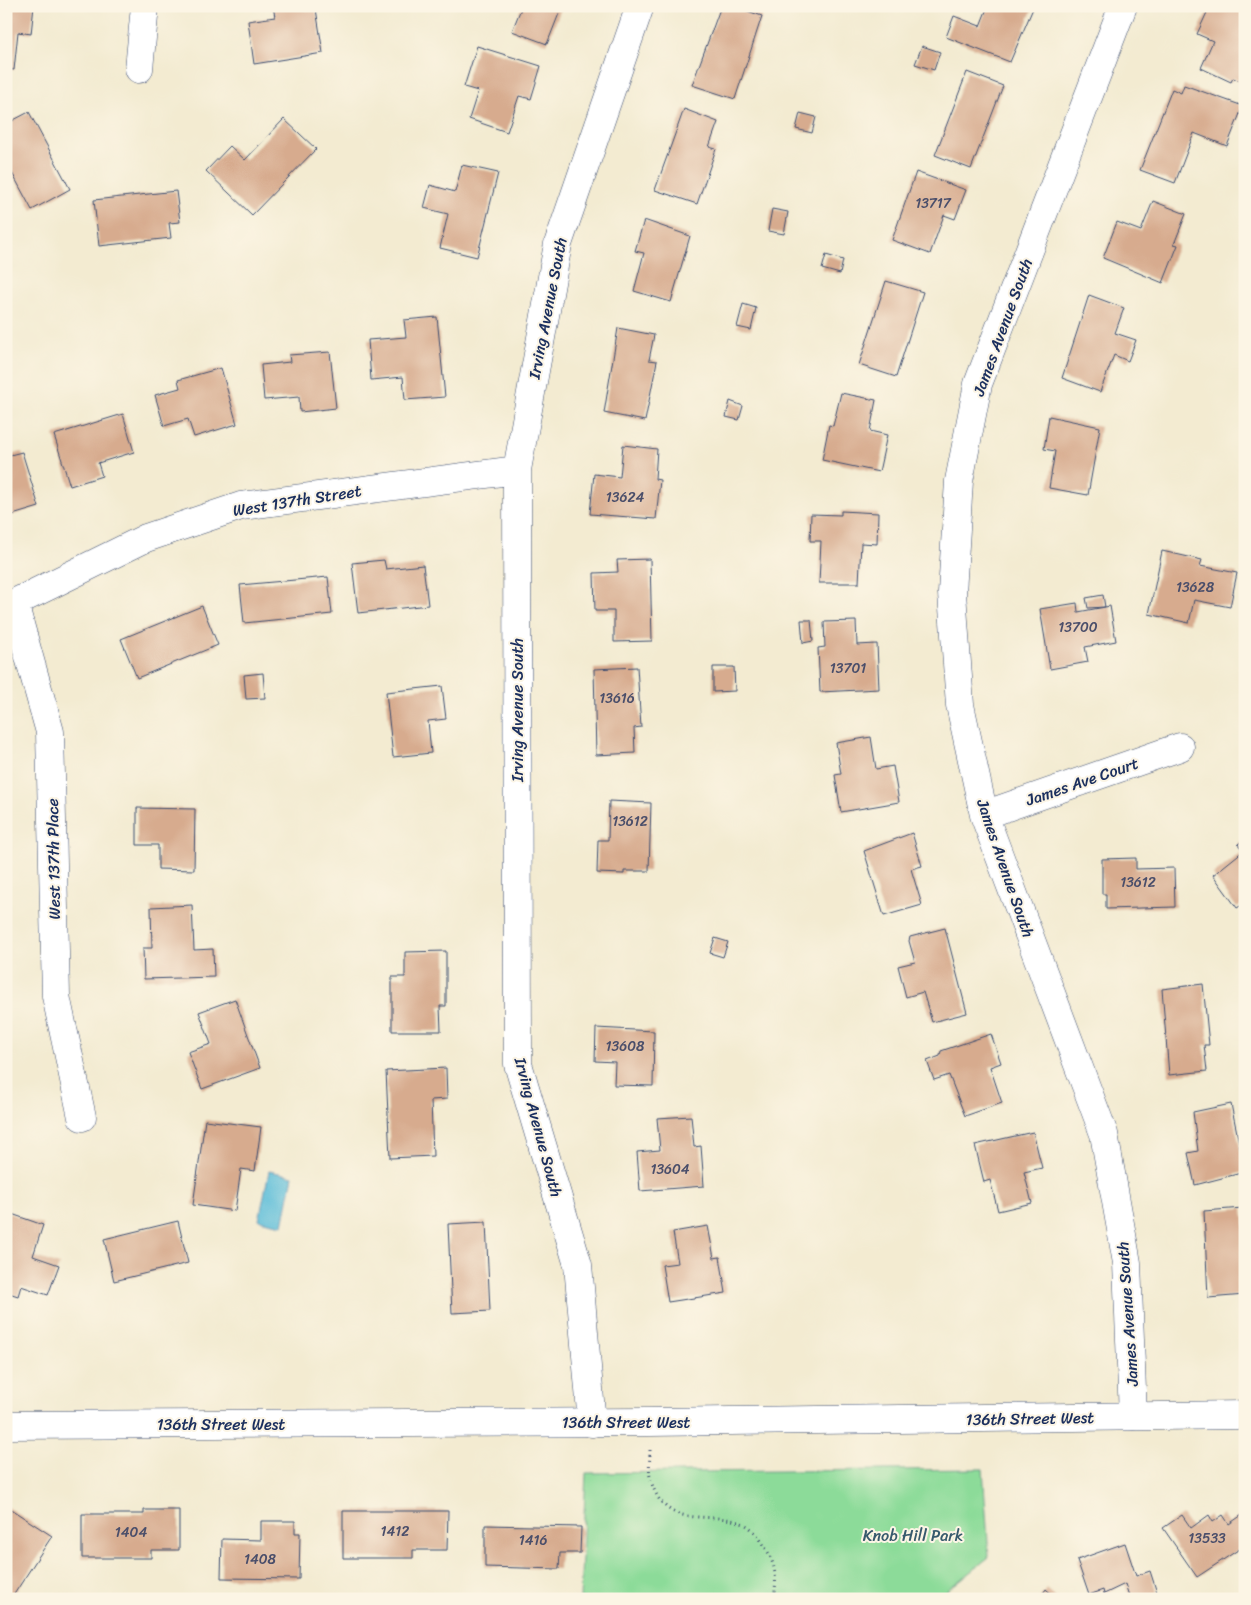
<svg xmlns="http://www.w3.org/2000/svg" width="1251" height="1605" viewBox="0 0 1251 1605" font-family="Sriracha,sans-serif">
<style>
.green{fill:#8cdb99;stroke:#54857c}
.water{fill:#5bbdd9;stroke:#3b769c}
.building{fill:#d7ab8e}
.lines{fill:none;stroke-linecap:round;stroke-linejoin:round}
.minor-casing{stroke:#3b4b6f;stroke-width:29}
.tertiary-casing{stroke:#3b4b6f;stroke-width:29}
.path{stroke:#3b4b6f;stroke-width:3;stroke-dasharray:1 4;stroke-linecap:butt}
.minor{stroke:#fff;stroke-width:28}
.tertiary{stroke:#fff;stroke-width:28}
.labels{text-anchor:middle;stroke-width:4;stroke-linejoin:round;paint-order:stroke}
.number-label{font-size:14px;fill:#4a4e6a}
.street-label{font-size:16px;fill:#1b2f5e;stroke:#fcf5e5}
.park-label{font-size:16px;fill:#375a6d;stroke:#fcf5e5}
</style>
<rect width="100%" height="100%" fill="#fcf5e5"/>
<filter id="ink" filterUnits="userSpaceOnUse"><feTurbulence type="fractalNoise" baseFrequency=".02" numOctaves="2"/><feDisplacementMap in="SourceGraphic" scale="10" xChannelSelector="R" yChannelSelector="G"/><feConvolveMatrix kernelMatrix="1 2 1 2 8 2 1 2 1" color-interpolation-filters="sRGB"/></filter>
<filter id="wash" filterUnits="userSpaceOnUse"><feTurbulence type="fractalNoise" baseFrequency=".0096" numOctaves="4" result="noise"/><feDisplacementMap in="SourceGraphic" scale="20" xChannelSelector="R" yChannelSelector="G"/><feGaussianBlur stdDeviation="1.12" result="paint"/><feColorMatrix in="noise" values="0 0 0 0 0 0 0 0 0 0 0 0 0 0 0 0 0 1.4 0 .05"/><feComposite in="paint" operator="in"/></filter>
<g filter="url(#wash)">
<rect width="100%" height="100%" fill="#f3ebd1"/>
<path class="green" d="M983,1469L989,1557L936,1599H580L586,1473Z"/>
<path class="water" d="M269,1171L293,1176L283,1225L259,1220Z"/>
<g id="blocks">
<path class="building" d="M6,6H34L31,34L18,32L14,70L6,69Z
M273,6H306V10L316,9L323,53L254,64L248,21L275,17Z
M522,6H562L547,44L512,31Z
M721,6H733L762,16L735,99L692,85Z
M988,6H1034L1010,62L946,37L954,16L980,26Z
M1210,6H1228L1245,14V83L1233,78L1231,82L1201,68L1213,41L1197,34Z
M477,46L541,66L531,99L519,96L507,132L469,119L478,91L464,87Z
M922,46L940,52L934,70L915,64Z
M967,72L1003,86L971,169L935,155Z
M1184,85L1243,106L1227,146L1194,133L1175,183L1140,170L1172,89L1181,93Z
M684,109L718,122L709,147L716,149L697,204L655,190Z
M29,112L70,189L32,210L11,171L6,174V124Z
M800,113L816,117L812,133L796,129Z
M284,119L316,149L252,215L206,171L230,146L245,160Z
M462,165L498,173L477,257L440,248L448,214L424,208L430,185L455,192Z
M916,172L966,190L955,219L944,215L930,254L892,240Z
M176,191L180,222L169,223L171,238L99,246L94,200Z
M1153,201L1186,214L1174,244L1178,245L1163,283L1103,258L1117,222L1141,231Z
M772,209L788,212L784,234L768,231Z
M644,220L690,236L671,302L634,291L644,253L635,251Z
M826,255L843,260L840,274L822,269Z
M886,281L923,292L896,377L859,365Z
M1089,295L1124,308L1115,333L1136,340L1128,361L1114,355L1100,392L1062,378Z
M743,304L756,308L751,330L737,327Z
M437,317L445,397L405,400L403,377L371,380L368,340L406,337L404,320Z
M618,328L654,335L649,360L657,361L645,421L604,413Z
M330,352L336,408L300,412L299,397L264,400L261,365L290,362L289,355Z
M221,368L237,424L194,437L188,419L164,426L155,395L180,388L178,380Z
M841,393L876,400L870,431L887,435L879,472L822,460L829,425L833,426Z
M730,401L743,406L739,420L726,417Z
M123,414L134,452L98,463L102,476L70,486L54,435Z
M1049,416L1100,427L1088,495L1049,488L1055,451L1044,449Z
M623,445L657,449L655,479L660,480L656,519L590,514L594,474L620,477Z
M22,452L39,507L6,517V456Z
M841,511L878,513L877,544L861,543L859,583H819L821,541H810L811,514L841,515Z
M1162,551L1202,560L1200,566L1237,573L1230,607L1194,600L1189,623L1149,614Z
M650,559L652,641L614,642V611H595L594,573L618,572L617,560Z
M384,560L386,569L423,565L428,605L358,613L352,563Z
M328,577L332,614L244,623L240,585Z
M1103,595L1105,607L1110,606L1116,641L1085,647L1088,662L1050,669L1040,609L1077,603L1078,612L1105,607L1088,608L1086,598Z
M202,606L218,645L137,678L121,639Z
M801,620H811L813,641L803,643Z
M856,621L857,645L877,644L879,689L820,692L818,648L825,647L824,622Z
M637,667L641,727L634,728L635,753L596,755L594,669Z
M713,667H734L735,691L713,692Z
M263,673L265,698L246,699L244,675Z
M442,686L446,719L428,721L431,753L393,757L386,692Z
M871,737L876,769L893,766L899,802L841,812L835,775L841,774L836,743Z
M609,801L651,803L649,871H624V874L597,873L598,840H608Z
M137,808L195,809L194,870L158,869V845H137Z
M912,833L922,866L911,869L922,905L884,916L864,851Z
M1245,839V903L1237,908L1213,875L1243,851L1238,844Z
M1136,858V869L1174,868L1175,907L1106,909V894H1102V859Z
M192,905L194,950L213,949L214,977L144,979L143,948H152L151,907Z
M945,928L967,1013L932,1022L923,992L906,997L898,966L915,962L909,941L910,937Z
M715,938L728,942L723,957L710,953Z
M446,951V1006H440L441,1031H392V977H405V952Z
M1203,984L1209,1045H1204L1207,1071L1169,1075L1162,989Z
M235,999L260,1068L202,1089L188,1052L211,1044L199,1012Z
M596,1028L654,1031L653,1086L614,1085L615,1062L595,1061Z
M991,1034L1001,1063L990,1067L1002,1103L965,1116L949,1075L934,1080L927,1061L940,1056L941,1051Z
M446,1068L447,1099L431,1100L433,1156L390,1158L386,1071Z
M1231,1104L1245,1172L1195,1185L1188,1153L1198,1151L1193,1112Z
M691,1116L694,1147L701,1146L704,1186L640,1191L637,1152L660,1150L657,1118Z
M205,1120L261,1127L255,1171L241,1169L235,1211L193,1205Z
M1033,1132L1042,1168L1024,1172L1032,1203L998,1211L990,1180L984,1182L975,1145Z
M1243,1208L1245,1229V1269L1243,1270L1245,1295L1208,1298L1204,1211Z
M6,1212L43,1225L33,1256L59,1265L48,1295L21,1286L18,1296L6,1292Z
M178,1221L188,1263L114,1281L104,1239Z
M486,1222L490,1311L452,1313L448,1224Z
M708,1226L714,1258L720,1257L726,1293L668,1302L662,1265L678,1263L673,1232Z
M6,1506L52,1536L11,1599H6Z
M144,1510H179V1550H151V1558H82V1514H144Z
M343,1511H448L447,1550H413V1558H343Z
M1245,1513V1553L1241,1548L1197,1577L1163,1528L1182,1515L1191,1528L1209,1515L1213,1522L1223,1515L1229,1524Z
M261,1521H295V1533H300L299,1579L221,1578L222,1539L261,1540Z
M485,1525L581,1527L580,1553H560L559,1569L485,1567Z
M1125,1543L1136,1576L1150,1571L1159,1599H1130L1125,1584L1104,1594L1103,1590L1089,1595L1077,1560Z
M1046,1589L1057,1599H1039Z"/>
</g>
</g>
<g filter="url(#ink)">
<use href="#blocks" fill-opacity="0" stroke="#3b4b6f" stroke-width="1"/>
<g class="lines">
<defs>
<path id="minor" d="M1123,6L978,384L959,481L952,593L960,705L984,815L1104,1134L1127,1263L1133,1416
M139,69L145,6
M14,603L50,732L56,996L82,1117
M6,605L14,603L146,538L241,506L517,470
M984,815L1180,747
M592,1423L578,1265L518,1064L517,470L558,244L640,6"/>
<path id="tertiary" d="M6,1425L650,1422L1245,1415"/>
</defs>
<use href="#minor" class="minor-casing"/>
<use href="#tertiary" class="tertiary-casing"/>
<path class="path" d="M650,1450C650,1460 648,1472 651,1481C667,1534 708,1508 744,1524C753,1528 760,1539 765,1547C776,1565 777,1578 774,1599"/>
<use href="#minor" class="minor"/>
<use href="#tertiary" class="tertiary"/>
</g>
</g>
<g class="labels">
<g class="number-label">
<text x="933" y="208">13717</text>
<text x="625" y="502">13624</text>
<text x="1195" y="592">13628</text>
<text x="1078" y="632">13700</text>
<text x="848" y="673">13701</text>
<text x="617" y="703">13616</text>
<text x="630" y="826">13612</text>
<text x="1138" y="887">13612</text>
<text x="625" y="1051">13608</text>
<text x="670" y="1174">13604</text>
<text x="395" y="1536">1412</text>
<text x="131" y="1537">1404</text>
<text x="1207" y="1543">13533</text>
<text x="533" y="1545">1416</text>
<text x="260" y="1564">1408</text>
</g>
<g class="street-label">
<text transform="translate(547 308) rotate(-79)" y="6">Irving Avenue South</text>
<text transform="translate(1002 327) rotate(-70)" y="6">James Avenue South</text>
<text transform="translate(297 500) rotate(-9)" y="6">West 137th Street</text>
<text transform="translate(517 710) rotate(-90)" y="6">Irving Avenue South</text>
<text transform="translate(1082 781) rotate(-19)" y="6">James Ave Court</text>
<text transform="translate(53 859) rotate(-91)" y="6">West 137th Place</text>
<text transform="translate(1006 868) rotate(71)" y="6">James Avenue South</text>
<text transform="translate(539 1127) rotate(75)" y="6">Irving Avenue South</text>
<text transform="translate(1127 1314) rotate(-94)" y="6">James Avenue South</text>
<text transform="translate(1030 1418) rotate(-1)" y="6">136th Street West</text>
<text x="626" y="1428">136th Street West</text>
<text x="221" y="1430">136th Street West</text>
</g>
<g class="park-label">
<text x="913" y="1541">Knob Hill Park</text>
</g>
</g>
<rect width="1251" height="1605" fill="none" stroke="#fcf5e5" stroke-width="25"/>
</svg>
